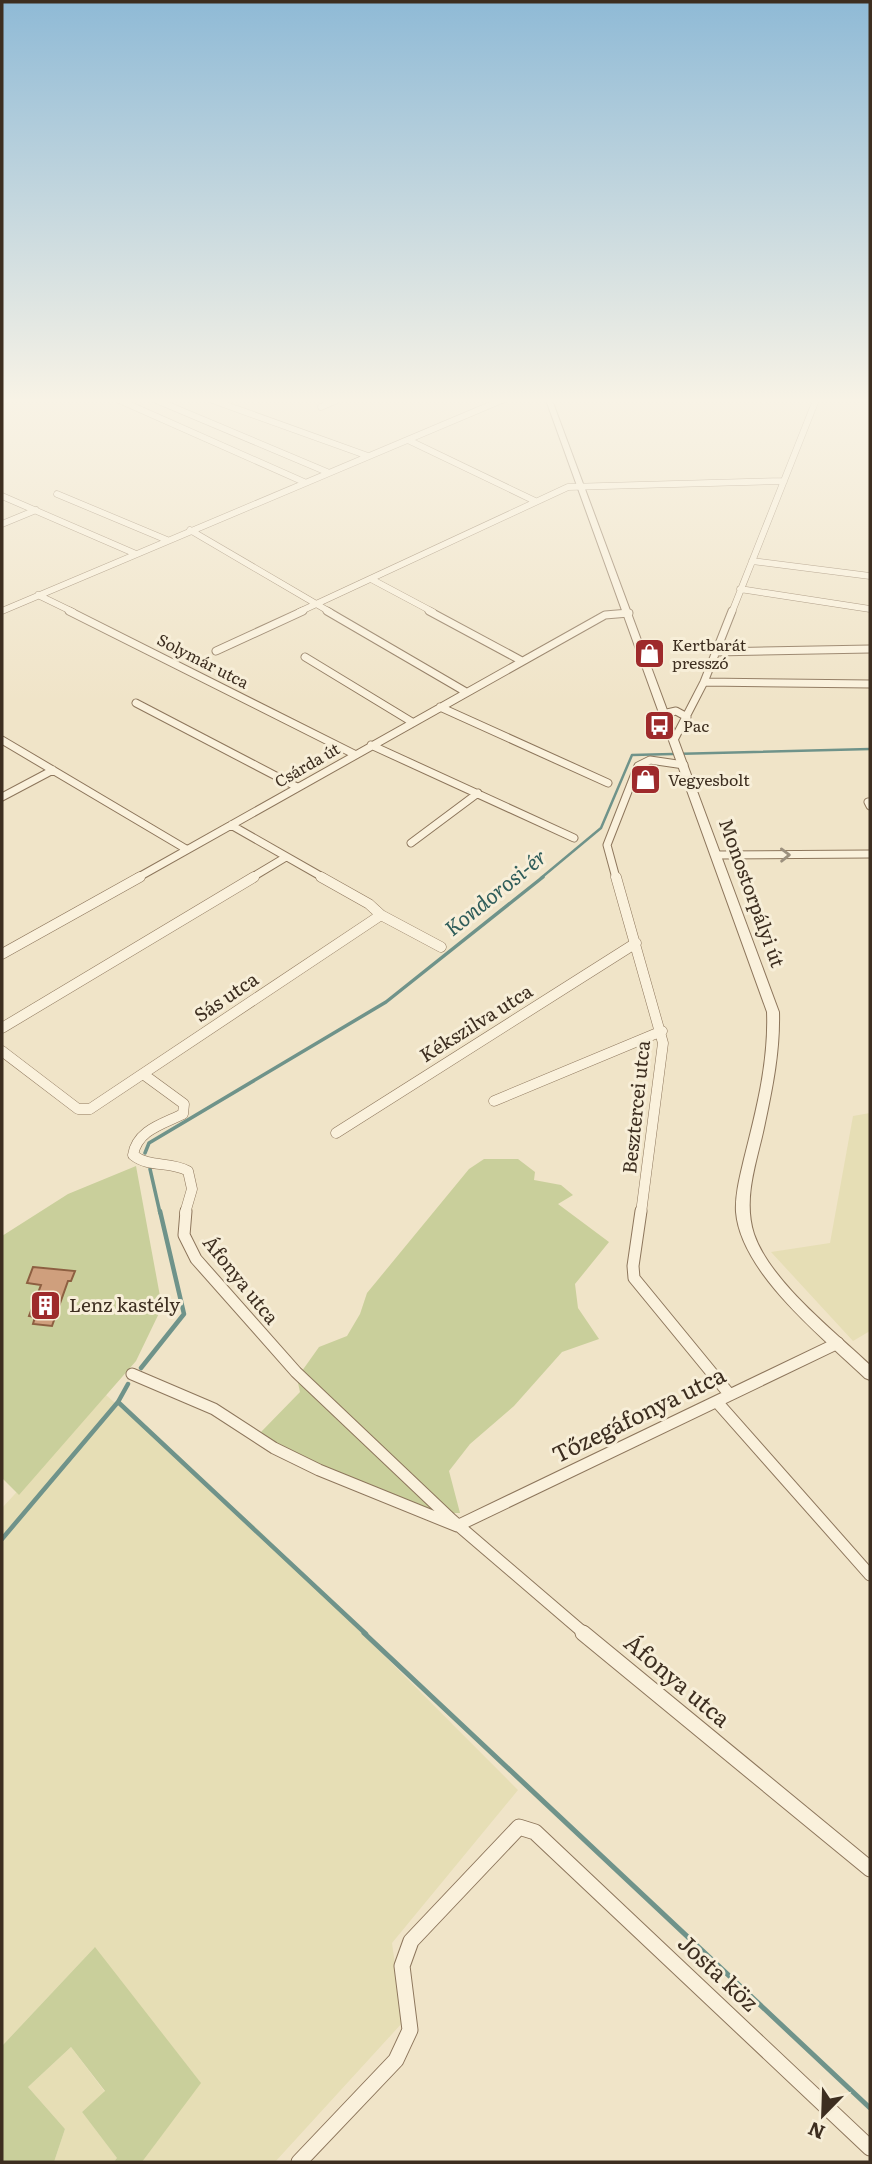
<svg xmlns="http://www.w3.org/2000/svg" width="872" height="2164" viewBox="0 0 872 2164" font-family="Literata,serif">
<style>
.farmland{fill:#e6deb5}
.green{fill:#c9cf9b}
.lines{fill:none;stroke-linecap:round;stroke-linejoin:round}
.stream-far3{stroke:#6f938a;stroke-width:2.5}
.stream-far2{stroke:#6f938a;stroke-width:3.5}
.stream-far1{stroke:#6f938a;stroke-width:4.5}
.stream{stroke:#6f938a;stroke-width:5}
.building{fill:#cf9f7d;stroke:#8d5f41;stroke-width:2}
.minor-far4-casing{stroke:#8d765c;stroke-width:7}
.minor-far3-casing{stroke:#8d765c;stroke-width:9}
.minor-far2-casing{stroke:#8d765c;stroke-width:11}
.minor-far1-casing{stroke:#8d765c;stroke-width:13}
.minor-casing{stroke:#8d765c;stroke-width:17}
.tertiary-casing{stroke:#8d765c;stroke-width:2}
.minor-far4{stroke:#faf1dc;stroke-width:6}
.minor-far3{stroke:#faf1dc;stroke-width:7}
.minor-far2{stroke:#faf1dc;stroke-width:10}
.minor-far1{stroke:#faf1dc;stroke-width:11}
.minor{stroke:#faf1dc;stroke-width:15}
.tertiary{fill:#faf1dc;fill-rule:evenodd}
.oneway{stroke:#9c907e}
.labels{text-anchor:middle;stroke-width:6;stroke-linejoin:round;paint-order:stroke}
.far-poi-label{font-size:16px;fill:#3d2e20;stroke:#f7eed8;text-anchor:start}
.far-street-label{font-size:16px;fill:#3d2e20;stroke:#f7eed8}
.street-label{font-size:19px;fill:#3d2e20;stroke:#f7eed8}
.poi-label{font-size:19px;fill:#3d2e20;stroke:#f7eed8;text-anchor:start}
.water-label{font-size:21px;font-style:italic;fill:#2f5d5a;stroke:#f7eed8}
.near-street-label{font-size:23px;fill:#3d2e20;stroke:#f7eed8}
</style>
<rect width="100%" height="100%" fill="#f0e4c8"/>
<path class="farmland" d="M870,1113V1331L853,1341L771,1252L830,1243L853,1116Z
M106,1395L260,1531L518,1790L392,1943L403,2022L275,2162H142L200,2082L94,1948L2,2046V1508Z
M71,2047L105,2092L82,2112L118,2159L114,2162H54L65,2129L28,2087Z"/>
<path class="green" d="M484,1159H518L535,1172L534,1180L561,1185L573,1195L558,1204L609,1242L575,1284L578,1308L599,1339L562,1352L514,1406L470,1444L449,1471L460,1513H434L328,1470L275,1443L261,1432L300,1392L297,1378L319,1347L347,1336L360,1314L367,1293L469,1169Z
M136,1166L162,1307L136,1361L19,1495L2,1478V1236L68,1194Z
M95,1947L201,2083L142,2162H114L117,2158L82,2112L105,2091L71,2047L28,2087L65,2129L54,2162H2V2046Z"/>
<g class="lines">
<path class="stream-far3" d="M541,878L601,828L632,755L870,749"/>
<path class="stream-far2" d="M145,1153L149,1143L386,1002L543,877
M150,1169L160,1213"/>
<path class="stream-far1" d="M141,1368L184,1314L160,1211
M118,1402L366,1634
M2,1539L118,1402L128,1384"/>
<path class="stream" d="M364,1633L870,2108"/>
</g>
<path class="building" d="M33,1267L75,1271L71,1281H68L52,1326L33,1324L35,1317L29,1316L41,1285L27,1283Z"/>
<g class="lines">
<defs>
<path id="minor-far4" d="M119,400L304,482
M156,400L327,472
M212,400L368,456
M2,402L7,400
M321,407L337,400
M408,440L535,501
M57,494L167,540
M2,496L136,554
M2,524L36,510
M190,530L330,612
M752,561L870,576
M371,579L433,612
M740,589L870,609
M38,595L73,612
M2,611L502,400
M299,612L568,487L784,481
M732,612L816,400"/>
<path id="minor-far3" d="M69,611L354,754
M327,611L466,692
M429,611L522,661
M216,651L303,611
M715,652L870,649
M305,657L412,722
M704,682L870,684
M136,703L297,787
M440,707L608,783
M664,717L667,713L676,711L687,717
M2,740L186,849
M674,740L704,682L732,611
M371,745L574,838
M2,797L53,770
M868,802L870,806
M231,825L324,878
M411,843L478,793
M717,855L870,854
M137,878L605,615L629,613
M251,878L286,857
M616,878L607,845L638,766L650,760L684,765"/>
<path id="minor-far2" d="M321,877L369,904L381,915L441,947
M616,877L663,1043L641,1213
M2,954L140,877
M2,1028L254,877
M2,1051L78,1109H90L381,915
M143,1074L184,1104L183,1114C163,1124 137,1130 133,1155C149,1168 170,1161 188,1171L192,1189L185,1213
M494,1101L662,1031
M336,1133L636,943"/>
<path id="minor-far1" d="M186,1211L184,1235L196,1259L296,1372L452,1520L585,1634
M641,1211L633,1266L634,1278L730,1395
M132,1374L214,1409L274,1448L319,1470L457,1526L838,1343
M717,1402L870,1575"/>
<path id="minor" d="M583,1633L870,1869
M299,2162L396,2060L410,2030L402,1966L411,1941L519,1827L535,1832L870,2148"/>
<path id="tertiary" d="M546,400H552L779,1012C780,1050 773,1086 765,1123C758,1159 742,1197 754,1234C770,1281 834,1331 870,1365V1380L865,1378C823,1338 741,1273 736,1212C735,1195 740,1176 744,1159C756,1111 769,1062 767,1012Z"/>
</defs>
<use href="#minor-far4" class="minor-far4-casing"/>
<use href="#minor-far3" class="minor-far3-casing"/>
<use href="#minor-far2" class="minor-far2-casing"/>
<use href="#minor-far1" class="minor-far1-casing"/>
<use href="#minor" class="minor-casing"/>
<use href="#tertiary" class="tertiary-casing"/>
<use href="#minor-far4" class="minor-far4"/>
<use href="#minor-far3" class="minor-far3"/>
<use href="#minor-far2" class="minor-far2"/>
<use href="#minor-far1" class="minor-far1"/>
<use href="#minor" class="minor"/>
<use href="#tertiary" class="tertiary"/>
</g>
<defs><path id="oneway-chevron" d="M-2-3.5L2.5 0L-2 3.5" fill="none" stroke-width="1.6" stroke-linecap="round" stroke-linejoin="round" transform="scale(1.75)"/></defs>
<use class="oneway" href="#oneway-chevron" transform="translate(785 855) rotate(-1)"/>
<linearGradient id="sky" x2="0" y2="1"><stop stop-color="#8fbad6"/><stop offset="0.57" stop-color="#f8f3e6"/><stop offset="1" stop-color="#f8f3e6" stop-opacity="0"/></linearGradient>
<rect width="872" height="703" fill="url(#sky)"/>
<defs>
<symbol id="shop-square" viewBox="-11 -11 22 22"><rect x="-9" y="-9" width="18" height="18" rx="4" fill="#9e2a2b" stroke="#f7eed8"/><path d="M-5-2.5h2.3a2.7 3.5 0 0 1 5.4 0H5L5.5 6h-11ZM-1.5-2.5h3a1.5 2.3 0 0 0-3 0Z" fill="#fff"/></symbol>
<symbol id="bus-square" viewBox="-11 -11 22 22"><rect x="-9" y="-9" width="18" height="18" rx="4" fill="#9e2a2b" stroke="#f7eed8"/><path d="M-5-6H5V4H4V6H2V4H-2V6H-4V4H-5ZM-3.5-4V0h7V-4ZM-3.5 1.2v1.5H-2V1.2ZM2 1.2v1.5H3.5V1.2Z" fill="#fff"/></symbol>
<symbol id="building-square" viewBox="-11 -11 22 22"><rect x="-9" y="-9" width="18" height="18" rx="4" fill="#9e2a2b" stroke="#f7eed8"/><path d="M-4-6H4V6H1V3H-1V6H-4ZM-2.5-4.3h1.7v1.8h-1.7ZM.8-4.3h1.7v1.8H.8ZM-2.5-1h1.7V.8h-1.7ZM.8-1h1.7V.8H.8Z" fill="#fff"/></symbol>
</defs>
<g fill-rule="evenodd">
<use href="#shop-square" x="632" y="636" width="35" height="35"/>
<use href="#bus-square" x="642" y="708" width="35" height="35"/>
<use href="#shop-square" x="628" y="762" width="35" height="35"/>
<use href="#building-square" x="28" y="1288" width="35" height="35"/>
</g>
<g class="labels">
<g class="far-poi-label">
<text x="672" y="651">Kertbarát<tspan x="672" dy="18">presszó</tspan></text>
<text x="683" y="732">Pac</text>
<text x="668" y="786">Vegyesbolt</text>
</g>
<g class="far-street-label">
<text transform="translate(203 661) rotate(27)" y="6">Solymár utca</text>
<text transform="translate(307 765) rotate(-30)" y="6">Csárda út</text>
</g>
<g class="street-label">
<text transform="translate(752 893) rotate(70)" y="7">Monostorpályi út</text>
<text transform="translate(226 997) rotate(-34)" y="7">Sás utca</text>
<text transform="translate(476 1023) rotate(-32)" y="7">Kékszilva utca</text>
<text transform="translate(636 1107) rotate(-84)" y="7">Besztercei utca</text>
<text transform="translate(241 1280) rotate(51)" y="7">Áfonya utca</text>
</g>
<g class="poi-label">
<text x="69" y="1312">Lenz kastély</text>
</g>
<g class="water-label">
<text transform="translate(496 893) rotate(-39)" y="7">Kondorosi-ér</text>
</g>
<g class="near-street-label">
<text transform="translate(639 1415) rotate(-26)" y="8">Tőzegáfonya utca</text>
<text transform="translate(677 1681) rotate(40)" y="8">Áfonya utca</text>
<text transform="translate(718 1973) rotate(43)" y="8">Josta köz</text>
</g>
</g>
<rect width="872" height="2164" fill="none" stroke="#3d2e20" stroke-width="7"/>
<g transform="translate(823 2115) rotate(203)" stroke="#f7eed8" stroke-width="5" paint-order="stroke">
<path d="M0-5L12 26L0 18L-12 26Z" fill="#3d2e20"/>
<text y="-10" font-size="19" font-weight="bold" text-anchor="middle" fill="#3d2e20">N</text>
</g>
</svg>
